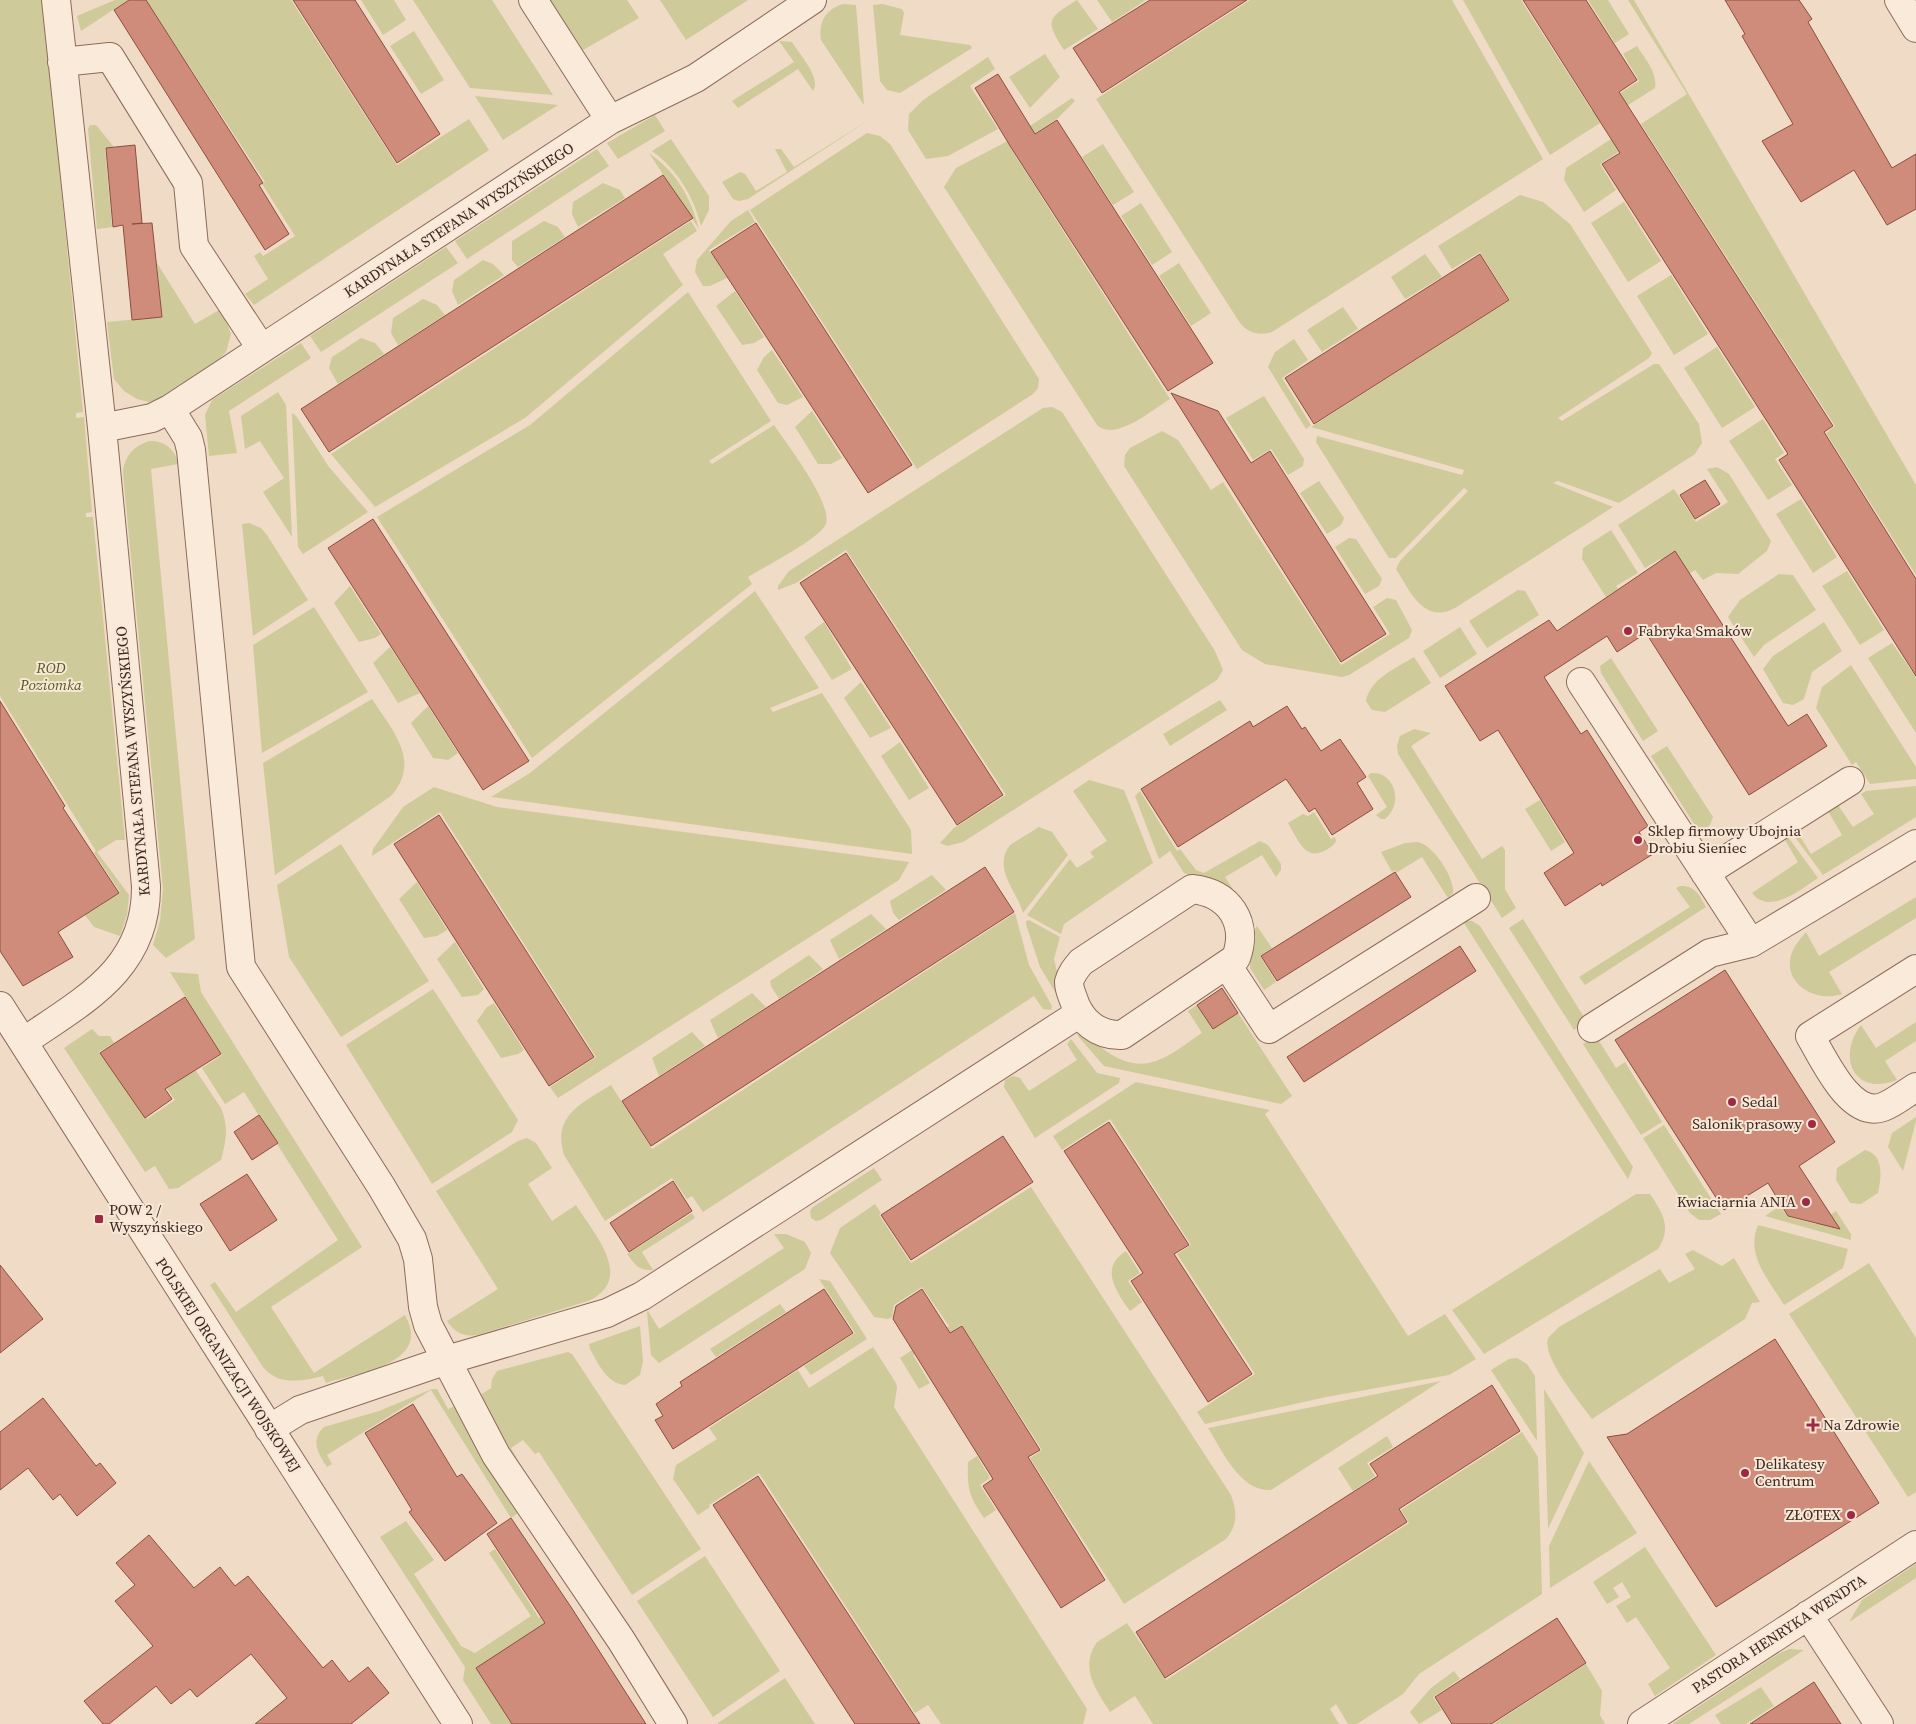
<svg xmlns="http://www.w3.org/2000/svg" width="1916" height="1724" viewBox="0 0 1916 1724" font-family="'Source Serif 4',serif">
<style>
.green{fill:#cfca99}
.building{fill:#d08c7b;stroke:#8d4e3f}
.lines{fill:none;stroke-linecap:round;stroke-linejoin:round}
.minor-casing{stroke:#8d6b5b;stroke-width:30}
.minor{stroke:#faeada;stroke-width:28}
.poi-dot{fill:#9f2842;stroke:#f7e7d6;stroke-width:2}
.labels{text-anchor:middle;stroke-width:4;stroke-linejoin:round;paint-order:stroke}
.street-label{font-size:15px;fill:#3d271f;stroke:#f7e7d6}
.poi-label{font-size:15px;fill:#3d271f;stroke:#f7e7d6;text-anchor:start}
.park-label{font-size:15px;font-style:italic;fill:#585a25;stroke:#f7e7d6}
</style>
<rect width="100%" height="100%" fill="#f0dbc6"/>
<path class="green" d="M0,0H43L83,412L76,413V418L84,417L92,512L86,513V517H93L125,840H116L97,852L129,895L127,915L120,936L94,927L85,915L120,892L94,853L96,851L0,696Z
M115,0H128L81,31L77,16Z
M146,0H291L397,165L469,119L489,150L254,305L245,294L268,279L254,256L260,252L263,256L295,236L262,184L265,182Z
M361,0H394L406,20L383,35Z
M413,0H492L553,95L470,88Z
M550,0H627L639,18L583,50Z
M660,0H748L686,40Z
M1077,0L1098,29L1064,50C1044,20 1048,18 1077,0Z
M1097,0H1146L1112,22Z
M1250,0H1452L1543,159L1272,332C1259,336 1248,333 1240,323L1096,99Z
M1463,0H1521L1592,111L1639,81L1623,54L1637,46C1645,59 1658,73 1655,88L1550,155Z
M1588,0H1608L1629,34L1615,43Z
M1628,0H1634L1916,485V575L1826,433L1835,426L1641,124L1687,94Z
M843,4L856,5L864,105L821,40C818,22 826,9 843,4Z
M882,4L902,9L904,13L900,35L970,45L972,48L900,93L887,90L880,81L873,5Z
M414,31L444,80L421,94L390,46Z
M779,41L792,42C799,54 822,78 813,91L798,69L738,108L732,101L794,62Z
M1045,54L1060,77L1030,108L1009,77Z
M988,57L995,69L970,86L998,129L948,156L926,159L908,130L909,114L923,100Z
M475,96L558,105L503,140Z
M1072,98L1075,101L1058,118L1011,149L1170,399C1152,410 1115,442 1097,425L944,187L956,168L1006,142Z
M655,115L665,131L618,159L607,143Z
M872,118L748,199L739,201L733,199L722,182L740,172L745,174L756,191L787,172L775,149H781L794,167Z
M1639,123L1647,134L1600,164L1616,190L1584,212L1564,180L1566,168L1633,125Z
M90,125H96L114,147L105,148L112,227L97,229L88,129Z
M867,133L880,136L890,144L1039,379L1038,388L1033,394L917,469L750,210Z
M671,139L709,196V210L701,226C694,197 677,169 652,151Z
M1103,144L1134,192L1113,205L1082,157Z
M597,149L609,166L467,259L455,241Z
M649,153C676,172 691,197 699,229Z
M603,183L620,190L625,198L578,227L572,214L573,202Z
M1520,195L1543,202L1570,224L1652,353L1649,358L1558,418L1562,421L1654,364H1659L1699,424L1702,443L1695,454L1619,503L1558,481L1553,483L1613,507L1455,608C1424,625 1410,591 1396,569L1400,561L1468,491L1464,488L1396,558H1389L1316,442L1317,436L1462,475L1464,470L1311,427L1510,300L1480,252L1452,269L1438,246Z
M1624,202L1661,261L1628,282L1591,223Z
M1141,203L1172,252L1152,265L1121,216Z
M748,210L755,222L709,250L727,278L710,286H703L695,272L697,260L731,221Z
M544,221L558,227L565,237L518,267L512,260V241Z
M691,221L697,231L663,254L683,285L525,418L375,507L331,454Z
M446,247L458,263L321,352L310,336Z
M1425,254L1442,277L1405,299L1391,277Z
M483,260L493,264L504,275L458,305L452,291L454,280Z
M157,263L195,324L221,309L231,334L226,352L217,361L158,399L149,402L137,399L124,391L114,379L107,322L162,317Z
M1179,263L1211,313L1191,326L1159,276Z
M1671,275L1708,334L1674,355L1637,296Z
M735,291L764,337L754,343L742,345L716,306Z
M688,292L771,421L709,461L712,464L774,425C786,443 836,507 825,526C815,541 766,566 748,577L752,584L532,758L377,517L530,425Z
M423,299L437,305L445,315L398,345L391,333L393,318Z
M1343,307L1358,329L1322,352L1307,330Z
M361,338L375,343L384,354L338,384L329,368L332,357Z
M1294,339L1308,360L1282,378L1311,425L1306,429L1268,367L1275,352Z
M301,343L311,358L229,411L237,453L209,456L205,415L212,400Z
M1717,347L1755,407L1722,428L1684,368Z
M772,350L803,397L787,405L778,403L757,370L764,357Z
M278,392L286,405L292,537L263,492L284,478L260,441L245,449L241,416Z
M1264,396L1304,459L1303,466L1288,475L1271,449L1253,460L1226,418Z
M1052,407L1062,412L1215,651L1223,670L1217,680L963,842L947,846L940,843L954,828L1006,795L846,550L796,583L778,590V586L789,571L1043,408Z
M812,411L842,458L831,464H818L795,427Z
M292,413L296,416L329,467L368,512L303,554L298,547Z
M1763,419L1784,453L1775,459L1792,485L1768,500L1729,441Z
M1162,431L1178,440L1211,490L1223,482L1341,665L1390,634L1373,607L1387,598L1396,600L1412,630L1409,638L1349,675L1342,677L1265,664L1242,650L1124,466L1125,455L1130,448Z
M150,441C164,441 176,449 178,464L151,469L195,939L166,958L153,945L160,921L163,889L123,474C123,458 134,445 150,441Z
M1717,467L1729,474L1771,541L1767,551L1738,574L1716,573L1703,580L1695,570L1675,583L1660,559L1645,568L1618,525L1674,489L1696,522L1728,502L1707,469Z
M1319,481L1344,518L1341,525L1327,534L1300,493Z
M1801,499L1837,557L1813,573L1776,514Z
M249,523L261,528L267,535L308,600L253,636L242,524Z
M1611,530L1638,573L1616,586L1618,589L1606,597L1582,559L1583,548Z
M1349,538L1356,539L1382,579L1379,586L1365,594L1335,547Z
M1847,571L1884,630L1860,645L1822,586Z
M1779,574L1793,575L1816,610L1764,645L1754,657L1728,617L1740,600Z
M350,586L381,634L375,638L359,642L334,603Z
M1518,590L1525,591L1539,615L1487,648L1469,621Z
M755,591L819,688L770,708L773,712L822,693L911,830L912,854L491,797L530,773Z
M314,607L368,692L262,753L253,645Z
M824,622L852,669L832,680L804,637Z
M1824,622L1842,651L1812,672L1804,699L1793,705L1783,703L1763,669L1773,656Z
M1460,627L1477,654L1440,678L1423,651Z
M1892,643L1916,677V733L1868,658Z
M390,647L420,693L398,703L373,663Z
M1414,657L1431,683L1385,712L1372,710L1366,701C1370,679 1396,668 1414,657Z
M1611,658L1658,731L1643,741L1601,673L1600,666Z
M1851,665L1916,767V779L1870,784L1856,762L1852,765L1816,708L1822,687Z
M861,682L891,728L870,738L844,698Z
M372,699C392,730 422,761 391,796L275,875L263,763Z
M1220,700L1227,710L1170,746L1163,734Z
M428,706L458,753L448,760L433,758L411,723Z
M1414,729L1431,733L1411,746L1482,859L1502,846L1505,850V889L1516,908L1502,918L1398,754L1397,746L1400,736Z
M900,742L929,788L909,800L881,756Z
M1667,746L1713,817L1710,825L1703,831L1696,827L1651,756Z
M1371,773C1395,771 1404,804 1385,819H1381L1376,815L1387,807L1368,776Z
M1089,780L1124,790L1153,863L1064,924L1061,934L1027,915L1070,859L1077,868L1094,857L1090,852L1107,841L1073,791Z
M1916,786V817L1823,875L1792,833L1796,830L1811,854L1842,835L1828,811L1838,805L1853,827L1874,814L1861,794L1866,791Z
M434,787L497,807L909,862L899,880L558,1098L550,1087L596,1057L440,812L372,856L373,849L403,807Z
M1140,791L1177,851L1180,849L1196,870L1204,873L1260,841L1268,845L1281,864V870L1276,877L1262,855L1225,877L1236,894L1219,885L1184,873L1170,851L1159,859L1135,796Z
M1540,800L1565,842L1551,851L1525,809Z
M1314,812L1331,839L1335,837L1336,841C1334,846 1329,848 1324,851C1304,861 1297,837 1288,823L1303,814L1308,816Z
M1039,827L1052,832L1068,855L1023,913C1017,891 992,868 1010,845Z
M1788,837L1818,878C1801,889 1770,916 1752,893L1798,862L1785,840Z
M1417,842C1433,844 1455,878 1453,893L1448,898L1422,857L1396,873L1395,870L1392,872L1381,852L1405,843Z
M341,844L429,981L341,1037L289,957L277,885Z
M932,875L946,890L899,920L893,913L890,901Z
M417,882L447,930L437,936L424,938L399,899Z
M1680,886C1695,885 1700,896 1706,907L1585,985L1579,977L1690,907L1676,888Z
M1916,897V918L1829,972L1842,994C1817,1003 1783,985 1791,955C1794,946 1800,939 1806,932L1819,956Z
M1015,913L1029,965L1052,1006L1051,1010L1043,1009L1034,996L703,1212L692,1196L687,1199L672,1178L605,1221L564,1155C552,1115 582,1103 611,1085L652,1149Z
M871,914L886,929L839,959L830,940Z
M1523,919L1587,1022L1574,1030L1509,928Z
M1029,920L1060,937L1054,959L1063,997L1060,1000L1040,967L1026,924V921Z
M1462,920L1472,921L1480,926L1633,1167L1628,1179Z
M1257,926L1272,948L1260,956L1276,982L1264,990L1250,968L1251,934Z
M455,942L484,989L478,995L462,997L437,959Z
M809,955L823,969L779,999L771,986L770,981Z
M170,972L198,974L201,992L362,1247L271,1307L314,1373L405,1315C433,1364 357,1373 326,1383L323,1376C302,1381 278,1386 263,1367L210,1285L215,1282L236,1312L338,1240L244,1092L225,1104L202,1068L222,1055Z
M433,989L518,1120L512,1132L432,1184L346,1045Z
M752,993L766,1007L718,1038L710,1020Z
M494,1003L524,1050L518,1054L501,1058L477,1021L487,1007Z
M1197,1005L1213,1029L1238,1013L1292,1096L1281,1104L1104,1066L1077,1035C1089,1035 1096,1044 1106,1051C1146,1079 1169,1055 1202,1033L1188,1011Z
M1916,1022V1041L1885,1061L1897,1080C1855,1097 1836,1058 1861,1025L1876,1048Z
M92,1029L99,1036H110L114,1043L99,1052L147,1119L175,1100L149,1064L178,1044L221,1108C229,1127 226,1141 221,1160L178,1188L169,1189L155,1166L145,1172L64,1048Z
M692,1032L705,1046L659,1076L652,1058Z
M1596,1036L1616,1068L1625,1062L1662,1122L1641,1135L1583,1044Z
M1071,1039L1097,1073L1120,1078L1119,1083L1035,1138L1004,1087L1005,1080L1013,1076L1020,1078L1029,1091L1077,1060L1067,1044Z
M1136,1082L1270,1110L1265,1114L1408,1336L1445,1314L1476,1359L1449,1375L1326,1397L1205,1424L1197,1412L1255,1374L1177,1254L1191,1245L1110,1119L1062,1150L1053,1136Z
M1916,1117V1121L1903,1171L1888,1147L1892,1133Z
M1664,1125L1721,1214L1710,1220H1699L1690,1213L1643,1138Z
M527,1138L536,1143L552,1168L528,1184L552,1221L576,1205C594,1234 636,1279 588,1301L481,1334C466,1338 456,1334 447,1321L498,1289L436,1191L518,1141Z
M1865,1150C1885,1155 1881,1178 1878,1193L1861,1204L1850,1203L1836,1180L1837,1168Z
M874,1168L882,1180L821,1220L816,1221L811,1218L810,1211L813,1207Z
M1031,1187L1231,1495C1237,1511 1238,1525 1226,1539L1124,1604L1030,1458L1042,1450L962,1325L913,1355L930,1383L919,1389L900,1358L949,1326L922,1287L894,1305L892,1317L888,1319L874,1317L830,1253L840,1228L875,1204L881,1213L879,1215L911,1263Z
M1636,1194H1650C1663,1213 1672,1228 1658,1249L1484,1354L1452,1310Z
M1780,1206L1788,1217L1816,1224L1836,1211L1851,1234V1240L1765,1216Z
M692,1213L695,1218L642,1252L653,1270C639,1271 635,1265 627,1254Z
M1758,1225L1848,1249L1843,1268L1784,1305C1769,1280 1745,1255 1758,1225Z
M774,1234H786L805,1242L811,1253L805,1269L659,1363L651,1355L647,1312L648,1311L659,1329L784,1248Z
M1693,1250L1722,1266L1734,1258L1760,1302L1752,1303L1745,1319L1592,1419C1580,1402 1542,1358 1548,1338L1559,1327L1660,1269L1669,1283L1695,1269L1685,1254Z
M1126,1251L1140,1273L1128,1281L1142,1302L1130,1311C1116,1291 1099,1268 1126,1251Z
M1869,1263L1916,1338V1492L1908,1497L1789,1314Z
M819,1279L830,1281L867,1339L811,1375L804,1366L855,1333Z
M780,1304L786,1312L716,1357L710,1349Z
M640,1326L643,1361L640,1375L625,1385C606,1383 598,1363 590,1349L589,1344Z
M873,1347L896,1383L897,1388L894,1407L1087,1709L1083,1724H941L928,1705L915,1713L759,1473L709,1505L710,1507L698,1515L673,1479L676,1465L717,1439L709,1428L798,1370L809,1388Z
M568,1352L572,1354L701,1549L632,1595L539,1452L535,1454L523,1440L511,1448L520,1464L500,1433L482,1399V1394L491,1388L492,1379L497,1371Z
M1517,1358L1527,1364L1535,1376L1537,1441L1491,1370L1509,1359Z
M1441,1381L1271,1490C1240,1492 1222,1450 1208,1428Z
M432,1389H437L448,1409L455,1406L476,1448L518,1513L511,1518L431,1390L327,1455L332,1464L327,1467C318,1454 310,1440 324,1427L379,1411Z
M1544,1389L1584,1453L1548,1529Z
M1522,1432L1538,1457L1542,1594L1419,1674L1403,1694L1357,1724H1348L1336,1704L1330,1709L1339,1724H1153L1135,1696L1110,1712C1096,1690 1079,1668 1097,1642L1127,1623L1166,1680L1409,1523L1401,1510Z
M1387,1436L1393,1447L1367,1463L1375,1476L1353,1491L1338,1468Z
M977,1456L990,1478L980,1485L996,1510L984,1518C969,1496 967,1489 968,1462Z
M1589,1461L1637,1533L1550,1588L1549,1546Z
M406,1521L434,1560L414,1574L461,1646L475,1653L531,1616L489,1553L495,1549L539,1618L566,1600L571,1607L476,1668L512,1724H491L463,1680L465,1667L380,1537Z
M1645,1547L1716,1655L1655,1696L1648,1684L1670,1668L1636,1617L1627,1623L1616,1606L1631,1597L1622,1582L1613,1588L1619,1597L1607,1604L1593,1582Z
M705,1556L780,1671L713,1717L637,1601Z
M1916,1564V1578L1849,1622L1862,1600Z
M1789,1649L1804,1650L1689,1724H1672L1778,1654Z
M1586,1664L1602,1691L1600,1715L1605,1724H1493Z
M1454,1671L1460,1679L1433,1697L1442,1710L1419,1724L1410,1712L1431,1688Z
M785,1678L815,1724H718V1723Z
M1761,1687L1774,1706L1746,1724H1721L1715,1715Z"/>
<path class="building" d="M129,0H146L263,183L259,185L289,234L265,250L114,10Z
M293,0H355L440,134L397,163Z
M1150,0H1247L1102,93L1073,48Z
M1523,0H1586L1637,80L1619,92L1833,426L1824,432L1916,579V676L1779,460L1788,454L1602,164L1620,153Z
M1725,0H1799L1812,19L1808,22L1892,168L1916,154V209L1887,225L1854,170L1801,202L1762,141L1793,124L1742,36L1745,34Z
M998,74L1035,134L1057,120L1213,363L1168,391L1012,149L975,88Z
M135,145L142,223L132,224L152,223L162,317L132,320L123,225L113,227L106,148Z
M663,175L693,218L329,452L301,409Z
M756,223L912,465L868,493L711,252Z
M1480,254L1509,300L1314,424L1285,378Z
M1171,393L1218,411L1251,463L1270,451L1386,634L1341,662Z
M1705,480L1720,504L1695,519L1680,495Z
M373,519L529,761L483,790L328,548Z
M1675,551L1788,726L1807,714L1827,746L1749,795L1646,633L1617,652L1607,636L1544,677L1581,734L1587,730L1648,826L1639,832L1653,854L1602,886L1601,883L1565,906L1544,873L1574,853L1498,730L1480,741L1445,686L1549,620L1557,631Z
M846,553L1003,795L957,825L800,583Z
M0,701L65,806L63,808L119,893L58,932L73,957L23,986L0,951Z
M1287,706L1302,729L1305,727L1321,751L1340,739L1366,777L1357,783L1373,809L1332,835L1315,808L1309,812L1286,779L1178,847L1141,789L1250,721L1253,727Z
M439,815L594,1057L549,1086L394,844Z
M985,867L1014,912L651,1146L622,1101Z
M1395,872L1411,897L1277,981L1261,956Z
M1460,946L1476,971L1304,1082L1287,1057Z
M1725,970L1835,1142L1799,1166L1840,1229L1788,1216L1768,1183L1724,1210L1615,1040Z
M1222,988L1238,1013L1213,1029L1197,1005Z
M185,997L221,1054L165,1089L172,1099L145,1118L100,1053Z
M259,1115L278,1143L252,1160L234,1132Z
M1109,1122L1189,1245L1174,1254L1252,1374L1208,1402L1131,1281L1143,1273L1064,1151Z
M1003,1136L1033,1182L911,1260L881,1215Z
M247,1174L277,1220L230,1251L200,1204Z
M673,1181L692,1211L629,1252L610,1223Z
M0,1265L43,1319L0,1353Z
M824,1289L853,1333L673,1449L655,1420L663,1416L656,1404L682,1386L680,1382Z
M922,1289L950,1333L962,1326L1040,1450L1028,1457L1105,1580L1061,1608L983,1486L993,1479L893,1319L896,1306Z
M1775,1339L1879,1503L1716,1607L1607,1437L1627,1434Z
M1492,1385L1520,1431L1399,1509L1407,1522L1165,1678L1136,1632L1378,1476L1370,1464Z
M43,1398L96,1466L100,1463L116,1483L77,1516L60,1494L53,1500L28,1468L0,1490V1432Z
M413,1404L457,1477L462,1474L497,1523L445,1561L409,1512L412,1510L365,1433Z
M758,1476L920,1724H855L713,1505Z
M511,1518L571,1607L646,1724H512L476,1668L545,1623L487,1534Z
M149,1535L194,1588L220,1567L235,1586L248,1576L323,1668L332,1660L349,1682L368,1667L389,1693L351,1724H255L287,1698L251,1654L197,1697L190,1689L171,1704L156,1686L109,1724H103L84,1701L153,1646L115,1601L135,1585L116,1563Z
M1557,1618L1586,1663L1491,1724H1452L1435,1697Z
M1814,1682L1841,1724H1750Z"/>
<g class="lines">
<defs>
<path id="minor" d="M533,0L610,120
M1899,0L1916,28
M62,62L110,57L188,183L194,246L261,348
M170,409L188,438L191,450L241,967L381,1186L412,1239L418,1259L423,1307L428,1325L496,1455L621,1640L673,1724
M102,428L152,418L170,409L610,120L696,78L812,0
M1581,682L1751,943
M1705,873L1850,781
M1192,889C1229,893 1249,922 1236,958L1122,1035C1098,1036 1080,1021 1073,998C1071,993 1069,987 1069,982C1071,974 1076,968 1081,962Z
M1227,965L1269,1029L1476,898
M1916,969L1810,1036C1824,1059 1850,1119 1883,1107C1894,1103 1906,1093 1916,1087
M0,1006L458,1724
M1592,1028L1710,953L1751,943L1916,844
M23,1042C84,1000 147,969 146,886L102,428L56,0
M269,1429L300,1410L447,1360L607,1313L642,1296L1080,1013
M1808,1615L1879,1724
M1642,1724L1916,1545"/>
</defs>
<use href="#minor" class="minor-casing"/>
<use href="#minor" class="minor"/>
</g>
<g class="poi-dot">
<circle cx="1628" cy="631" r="5"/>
<circle cx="1638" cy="840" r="5"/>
<circle cx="1732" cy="1102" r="5"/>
<circle cx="1812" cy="1124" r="5"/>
<circle cx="1806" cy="1202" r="5"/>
<rect x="94" y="1214" width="10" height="10" rx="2.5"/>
<path d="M1810.5 1417.5h5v5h5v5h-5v5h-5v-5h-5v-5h5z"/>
<circle cx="1745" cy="1473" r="5"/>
<circle cx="1851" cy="1515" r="5"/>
</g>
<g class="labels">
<g class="street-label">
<text transform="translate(459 220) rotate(-33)" y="5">KARDYNAŁA STEFANA WYSZYŃSKIEGO</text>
<text transform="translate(133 761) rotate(-95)" y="5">KARDYNAŁA STEFANA WYSZYŃSKIEGO</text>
<text transform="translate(228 1365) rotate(57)" y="5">POLSKIEJ ORGANIZACJI WOJSKOWEJ</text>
<text transform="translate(1779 1634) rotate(-33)" y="5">PASTORA HENRYKA WENDTA</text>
</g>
<g class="poi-label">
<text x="1638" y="636">Fabryka Smaków</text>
<text x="1648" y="836">Sklep firmowy Ubojnia<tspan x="1648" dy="17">Drobiu Sieniec</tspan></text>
<text x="1742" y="1107">Sedal</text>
<text x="1802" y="1129" text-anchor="end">Salonik prasowy</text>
<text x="1796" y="1207" text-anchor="end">Kwiaciarnia ANIA</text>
<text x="109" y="1215">POW 2 /<tspan x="109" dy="17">Wyszyńskiego</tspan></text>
<text x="1823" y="1430">Na Zdrowie</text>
<text x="1755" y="1469">Delikatesy<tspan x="1755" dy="17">Centrum</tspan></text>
<text x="1841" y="1520" text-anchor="end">ZŁOTEX</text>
</g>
<g class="park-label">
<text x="51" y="673">ROD<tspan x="51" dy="17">Poziomka</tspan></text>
</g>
</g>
</svg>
